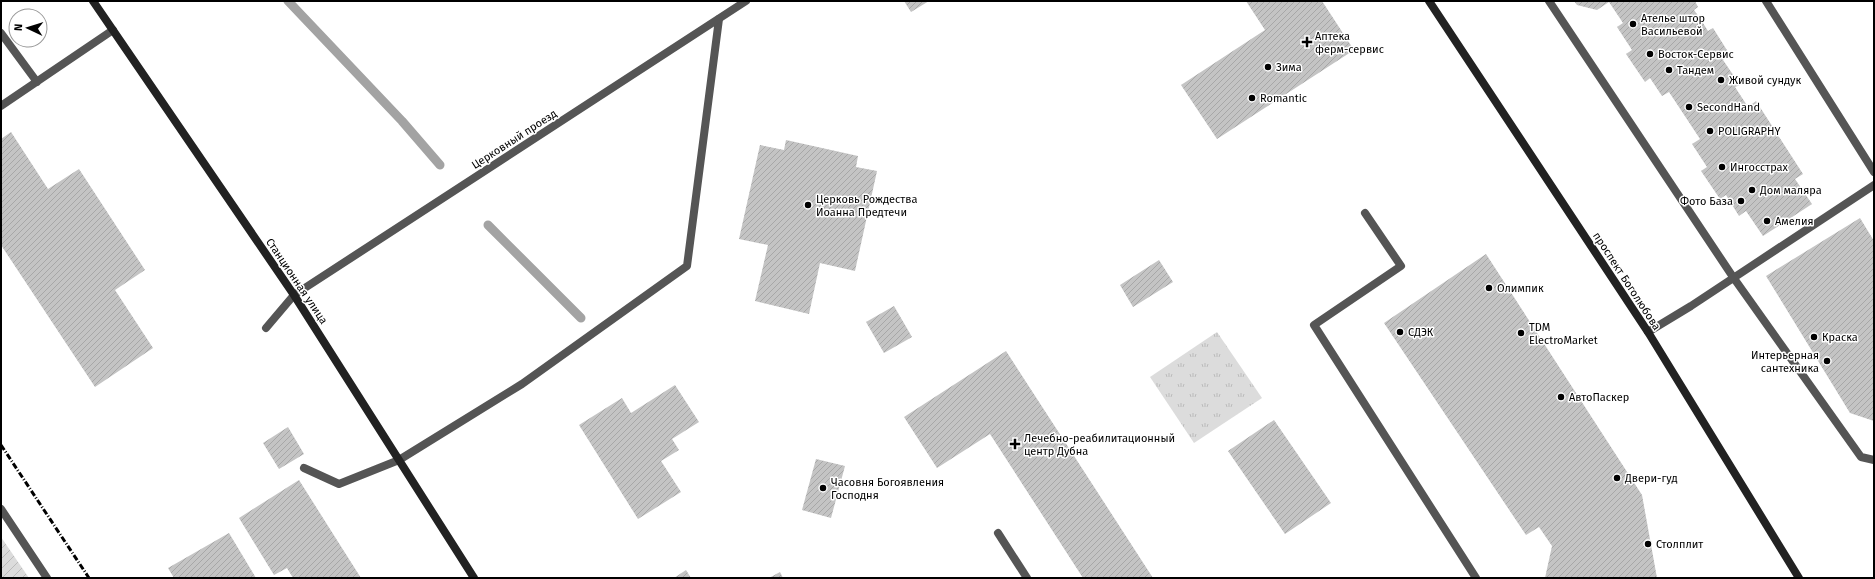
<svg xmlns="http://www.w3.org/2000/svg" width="1875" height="579" viewBox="0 0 1875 579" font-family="'Fira Sans',sans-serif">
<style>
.grass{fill:url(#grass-tufts)}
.garden{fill:url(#garden-furrows)}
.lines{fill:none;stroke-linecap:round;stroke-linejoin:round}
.stream{stroke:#a3a3a3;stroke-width:9}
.building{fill:url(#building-hatch)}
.service{stroke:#555;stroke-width:8}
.minor{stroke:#555;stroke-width:8}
.tertiary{stroke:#555;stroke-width:8}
.secondary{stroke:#222;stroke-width:8}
.rail{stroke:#000;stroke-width:3;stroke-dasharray:6 2 1 2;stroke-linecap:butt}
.poi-dot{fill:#000;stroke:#fff;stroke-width:1.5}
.labels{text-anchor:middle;stroke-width:3;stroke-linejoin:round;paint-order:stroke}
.poi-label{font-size:11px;fill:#000;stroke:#fff;text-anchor:start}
.street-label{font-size:11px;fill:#000;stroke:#fff}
</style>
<defs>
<pattern id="grass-tufts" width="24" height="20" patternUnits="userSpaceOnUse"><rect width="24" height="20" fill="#dcdcdc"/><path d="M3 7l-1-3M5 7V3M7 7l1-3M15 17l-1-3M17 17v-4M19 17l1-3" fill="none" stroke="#bbb"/></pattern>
<pattern id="garden-furrows" width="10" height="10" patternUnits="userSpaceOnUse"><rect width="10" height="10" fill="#dcdcdc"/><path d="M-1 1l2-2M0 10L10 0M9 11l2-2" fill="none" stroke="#bbb"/></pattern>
<pattern id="building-hatch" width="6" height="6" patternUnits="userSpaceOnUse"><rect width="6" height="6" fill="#c4c4c4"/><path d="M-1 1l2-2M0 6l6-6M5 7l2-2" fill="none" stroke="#a7a7a7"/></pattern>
</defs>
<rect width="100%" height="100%" fill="#fff"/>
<path class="grass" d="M1217,332L1262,398L1194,443L1150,377Z"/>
<path class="garden" d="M1,537L29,578H1Z"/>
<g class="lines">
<path class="stream" d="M288,1L402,121L440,165
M488,225L581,318"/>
</g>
<path class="building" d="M904,1H929L911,12Z
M1246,1H1322L1354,50L1217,139L1181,85L1265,30Z
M1574,1H1695L1698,7L1694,10L1701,20L1708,31L1713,28L1730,55L1723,60L1740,85L1735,87L1748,107L1756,101L1803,174L1795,179L1812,204L1763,236L1746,211L1739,216L1726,195L1720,199L1701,171L1707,167L1692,144L1700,139L1669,92L1662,96L1650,78L1645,82L1626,54L1632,50L1617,27L1623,23L1609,2L1597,10L1577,5Z
M11,132L48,189L79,169L145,270L115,290L153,348L95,387L1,245V139Z
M786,140L858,156L856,167L877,171L855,271L820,263L809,314L755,301L768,245L739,239L760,145L784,150Z
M1860,218L1874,241V421L1850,413L1766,276Z
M1486,254L1642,495L1657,578H1545L1552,546L1539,527L1526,535L1384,323Z
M1159,260L1173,282L1133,307L1120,285Z
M894,306L912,337L884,353L866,322Z
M1006,351L1076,459L1153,578H1083L990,434L937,468L904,417Z
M675,385L699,422L672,439L679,450L661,461L681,492L638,519L579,425L622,398L631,413Z
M1274,420L1331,503L1285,534L1228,451Z
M288,427L304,454L279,469L263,443Z
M816,459L845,466L831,518L802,510Z
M299,480L335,537L361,578H293L287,568L274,575L239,518Z
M229,533L256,578H174L168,568Z
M686,570L691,578H674Z
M780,572L783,578H769Z"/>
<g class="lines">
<path class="service" d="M1549,1L1733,277L1861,457L1874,460
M1766,1L1874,172
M1,33L37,82
M1,106L113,30
M1365,213L1401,266L1314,325L1476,578
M266,328L294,295
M1648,332L1691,306L1874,185
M304,468L339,484L399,460L522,384L687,266L719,19
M998,533L1027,578"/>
<path class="minor" d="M1,509L47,578"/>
<path class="tertiary" d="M294,295L746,1"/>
<path class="secondary" d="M93,1L294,295L474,578
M1429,1L1648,332L1799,578"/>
<path class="rail" d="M1,445L89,578"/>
</g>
<g class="poi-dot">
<circle cx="1633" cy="24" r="4"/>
<path d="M1305 36h4v4h4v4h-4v4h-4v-4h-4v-4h4z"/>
<circle cx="1650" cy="54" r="4"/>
<circle cx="1268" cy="67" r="4"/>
<circle cx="1669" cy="70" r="4"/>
<circle cx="1721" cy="80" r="4"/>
<circle cx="1252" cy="98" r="4"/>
<circle cx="1689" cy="107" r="4"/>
<circle cx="1710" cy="131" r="4"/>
<circle cx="1722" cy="167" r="4"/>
<circle cx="1752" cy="190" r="4"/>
<circle cx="1741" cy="201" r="4"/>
<circle cx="808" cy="205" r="4"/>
<circle cx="1767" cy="221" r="4"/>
<circle cx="1489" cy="288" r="4"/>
<circle cx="1400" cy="332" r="4"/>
<circle cx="1521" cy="333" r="4"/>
<circle cx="1814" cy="337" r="4"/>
<circle cx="1827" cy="361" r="4"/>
<circle cx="1561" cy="397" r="4"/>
<path d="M1013 438h4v4h4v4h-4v4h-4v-4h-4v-4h4z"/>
<circle cx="1617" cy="478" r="4"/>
<circle cx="823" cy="488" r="4"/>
<circle cx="1648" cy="544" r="4"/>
</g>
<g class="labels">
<g class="poi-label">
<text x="1641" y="22">Ателье штор<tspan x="1641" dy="13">Васильевой</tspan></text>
<text x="1315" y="40">Аптека<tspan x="1315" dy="13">ферм-сервис</tspan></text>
<text x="1658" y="58">Восток-Сервис</text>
<text x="1276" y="71">Зима</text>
<text x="1677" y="74">Тандем</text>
<text x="1729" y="84">Живой сундук</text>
<text x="1260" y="102">Romantic</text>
<text x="1697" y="111">SecondHand</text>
<text x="1718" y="135">POLIGRAPHY</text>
<text x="1730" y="171">Ингосстрах</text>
<text x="1760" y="194">Дом маляра</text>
<text x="816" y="203">Церковь Рождества<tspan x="816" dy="13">Иоанна Предтечи</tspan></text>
<text x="1733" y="205" text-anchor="end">Фото База</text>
<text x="1775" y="225">Амелия</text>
<text x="1497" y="292">Олимпик</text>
<text x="1529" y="331">TDM<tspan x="1529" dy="13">ElectroMarket</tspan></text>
<text x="1408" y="336">СДЭК</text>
<text x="1822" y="341">Краска</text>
<text x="1819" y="359" text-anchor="end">Интерьерная<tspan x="1819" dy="13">сантехника</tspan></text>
<text x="1569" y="401">АвтоПаскер</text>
<text x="1024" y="442">Лечебно-реабилитационный<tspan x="1024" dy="13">центр Дубна</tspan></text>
<text x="1625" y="482">Двери-гуд</text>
<text x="831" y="486">Часовня Богоявления<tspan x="831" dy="13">Господня</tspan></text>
<text x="1656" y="548">Столплит</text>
</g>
<g class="street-label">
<text transform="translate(514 139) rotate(-33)" y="4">Церковный проезд</text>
<text transform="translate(297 281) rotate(56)" y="4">Станционная улица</text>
<text transform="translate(1627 281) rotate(57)" y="4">проспект Боголюбова</text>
</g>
</g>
<rect width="1875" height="579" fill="none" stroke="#000000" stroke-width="4"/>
<g transform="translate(28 28) rotate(274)"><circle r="19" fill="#ffffff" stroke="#999999"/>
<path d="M0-3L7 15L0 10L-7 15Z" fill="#000000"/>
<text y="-6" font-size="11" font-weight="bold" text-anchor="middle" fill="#000000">N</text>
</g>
</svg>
